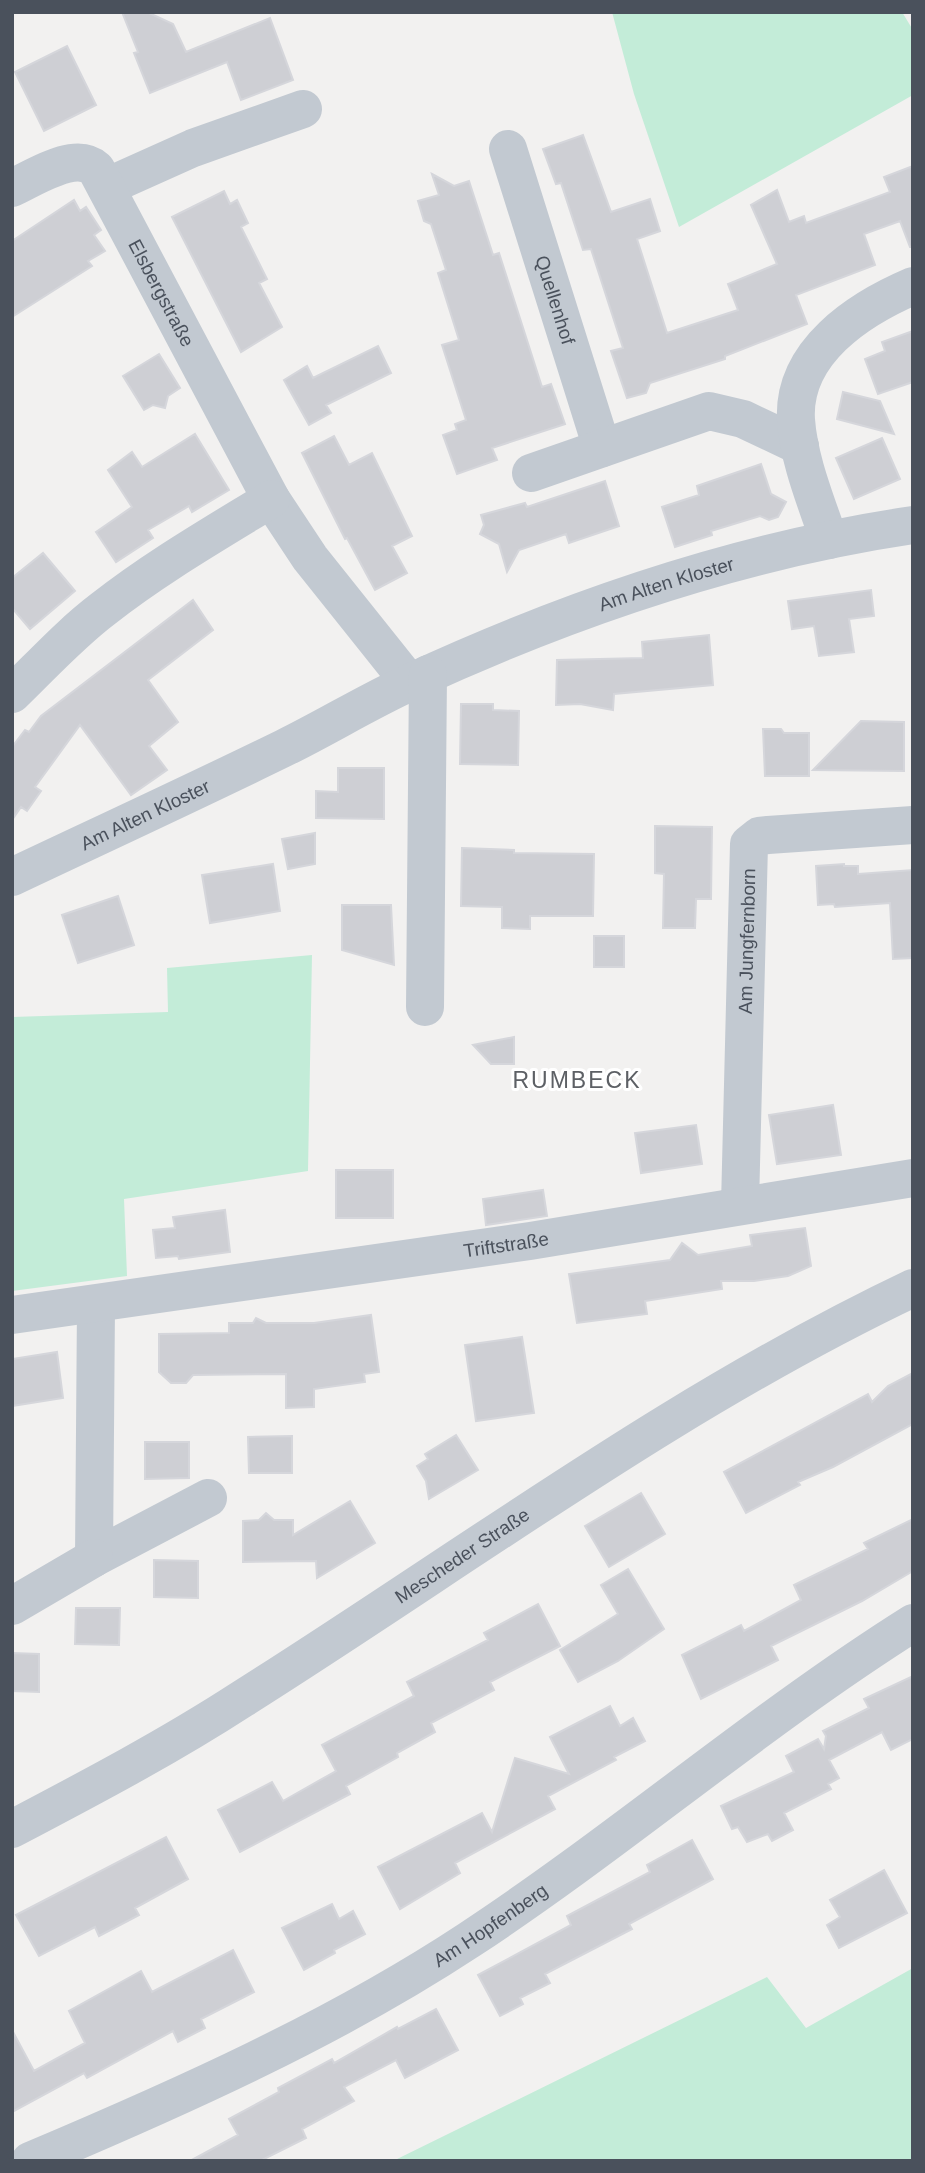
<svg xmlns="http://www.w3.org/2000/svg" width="925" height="2173" viewBox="0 0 925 2173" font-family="Helvetica,sans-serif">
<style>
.green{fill:#c3ecd8}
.building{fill:#cecfd4;stroke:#d5d6db;stroke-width:2}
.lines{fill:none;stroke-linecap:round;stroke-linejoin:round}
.minor{stroke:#c2c9d1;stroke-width:38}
.labels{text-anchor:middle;stroke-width:6;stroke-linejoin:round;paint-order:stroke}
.street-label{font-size:19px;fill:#4a515c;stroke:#fff}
.quarter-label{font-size:23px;letter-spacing:2px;fill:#5d6065;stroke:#fff}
</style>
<rect width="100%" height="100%" fill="#f2f1f0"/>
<path class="green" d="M612,12H902L913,30V95L679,227L634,94Z
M312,955L308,1171L124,1199L127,1276L12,1291V1017L168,1012L167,968Z
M913,1968V2161H393L767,1977L806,2028Z"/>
<path class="building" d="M122,12H147L173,24L186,52L270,18L293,80L241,100L227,62L150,93L134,53L138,52Z
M67,46L96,105L44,131L15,72Z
M583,135L611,212L650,199L660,231L637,239L667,333L738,310L728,284L777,264L751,205L777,190L789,222L804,216L806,223L890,192L884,177L913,166V247H910L900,221L864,234L875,265L796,295L807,324L725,356V359L650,383L646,393L627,398L611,351L623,348L591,249L583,250L561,183L556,184L543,149Z
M432,174L454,186L469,181L493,255L499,253L542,387L551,384L565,424L492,448L497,460L457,474L443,435L457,430L455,424L466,420L442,345L459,340L438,273L446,270L431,224L424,221L418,201L439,195Z
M224,191L230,204L237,200L248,223L241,227L267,279L259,283L282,327L241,352L172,217Z
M74,200L80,211L86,207L101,230L94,235L105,251L88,261L92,266L12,317V241Z
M913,331V382L878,394L865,359L885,351L882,342Z
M378,346L391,373L326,405L331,413L309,425L284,380L307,366L313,378Z
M159,354L180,388L168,396L165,408L153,405L144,410L123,376Z
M843,392L880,401L894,434L837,419Z
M195,434L229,490L192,512L189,506L148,530L153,538L116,562L96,532L132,507L108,470L132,452L142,467Z
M334,436L349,465L372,453L412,536L392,546L407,573L375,590L347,538L345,539L302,453Z
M882,438L900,479L854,499L836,458Z
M761,464L771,494L786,502L778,517L769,520L760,516L711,531L712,535L675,547L662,507L699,495L697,486Z
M605,481L619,526L569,543L566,534L519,550L507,572L499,544L480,534L484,525L481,515L525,503L527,507Z
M43,553L75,591L30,629L12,608V578Z
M871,590L874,616L849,619L854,652L819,656L814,626L792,629L788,601Z
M193,600L213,630L148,680L178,722L149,746L167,770L131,795L80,725L35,787L41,791L27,811L21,807L12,820V747L25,730L29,732L41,716Z
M709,635L713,685L614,694L613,710L580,704L556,705L557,660L643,658L642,642Z
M461,704H493V710L519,711L518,765L460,764Z
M861,721L904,722V771L813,770Z
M763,729H781L784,733H809V776H765Z
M338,768H384V819L316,818V791L338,792Z
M655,826L712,827L711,899H696L695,928H663L664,874L655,873Z
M315,833V864L288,869L282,839Z
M462,848L514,850V853L594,854L593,916H530V929L502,928V907L461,906Z
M273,864L280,911L210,923L202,875Z
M844,864V866H858V874L913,870V958L893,959L890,903L835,907L834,904L818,905L816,866Z
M118,896L134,945L78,963L62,915Z
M342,905H391L394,965L342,950Z
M594,936H624V967H594Z
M514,1037V1064H491L473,1045Z
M833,1105L841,1155L777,1164L769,1115Z
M696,1125L702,1164L641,1173L635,1133Z
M336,1170H393V1218H336Z
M543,1190L547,1216L486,1225L483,1199Z
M225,1210L230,1252L179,1259L178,1256L156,1258L153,1230L175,1228L173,1217Z
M805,1228L811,1266L788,1276L754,1281H721L722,1289L645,1301L647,1314L577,1323L569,1274L670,1260L682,1243L698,1255L752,1246L750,1235Z
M371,1315L379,1372L364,1374L365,1382L314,1389V1407L286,1408V1374L193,1375L186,1383H171L159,1372V1334L229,1333V1323H253L256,1318L266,1323H314Z
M522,1337L534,1413L476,1421L465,1345Z
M57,1352L63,1398L12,1406V1359Z
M913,1373V1424L833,1467L798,1482L800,1485L746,1513L724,1472L868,1394L872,1402L888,1386Z
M456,1435L478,1470L429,1499L426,1481L417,1466L428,1459L425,1454Z
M292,1436V1473H249L248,1437Z
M145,1442H189V1478L145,1479Z
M641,1493L665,1534L609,1567L585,1526Z
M350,1501L375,1543L317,1578L316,1561L243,1562V1521L259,1520L266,1513L274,1520H293V1535Z
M913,1519V1571L862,1601L771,1646L778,1660L701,1699L682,1655L741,1625L744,1631L801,1600L794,1585L868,1549L864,1543Z
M154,1560L198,1561V1598L154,1597Z
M628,1569L664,1629L618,1661L578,1682L560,1650L618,1614L601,1585Z
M538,1604L560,1646L490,1682L494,1690L431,1723L435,1732L397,1753L398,1757L346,1786L350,1794L240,1852L218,1810L272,1782L283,1801L336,1771L322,1745L414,1696L407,1682L488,1640L484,1633Z
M76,1608H120L119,1645L75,1644Z
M12,1653L39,1654V1692L12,1691Z
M913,1676V1739L891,1750L882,1732L829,1760L839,1778L828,1784L831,1789L784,1813L793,1830L772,1841L768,1834L747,1842L738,1827L732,1829L721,1806L794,1772L786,1756L818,1739L824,1749L826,1736L823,1731L869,1708L864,1699Z
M610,1706L620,1726L633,1718L645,1741L614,1757L616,1760L548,1796L555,1809L455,1863L460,1873L400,1909L378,1867L482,1813L492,1832L515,1758L569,1774L550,1737Z
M166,1837L188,1879L135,1908L139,1915L99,1936L95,1927L39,1956L16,1915Z
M692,1840L713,1879L629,1924L632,1929L545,1974L550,1983L520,1998L523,2004L500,2016L478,1975L571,1925L567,1916L650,1872L647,1865Z
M884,1870L907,1913L839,1948L827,1925L840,1917L830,1900Z
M332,1904L339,1919L353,1911L365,1934L334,1950L335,1953L304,1970L282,1928Z
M233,1950L254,1992L201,2019L205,2028L178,2042L173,2031L87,2078L84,2073L12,2112V2030L34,2071L85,2043L69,2011L141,1971L152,1992Z
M436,2009L458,2050L405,2078L396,2060L344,2087L354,2101L302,2129L306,2138L260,2161H190L238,2135L229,2119L279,2092L278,2088L332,2059L334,2063L397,2027L398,2029Z"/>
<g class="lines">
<g class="minor">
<path id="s1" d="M508,149L602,448"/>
<path d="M106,187L193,148L303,109"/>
<path id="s2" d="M12,188C34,178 75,150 96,169L271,499L310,558L409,682"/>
<path d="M531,473L709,411L743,419L800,446"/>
<path d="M829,540C816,501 799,461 796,420C792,352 859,309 913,286"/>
<path d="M12,694C42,665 70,634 103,609C155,568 214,534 271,499"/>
<path id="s3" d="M12,877C103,834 194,792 284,748C327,727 367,702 411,682C571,608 738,551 913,525"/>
<path d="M425,1007L428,674"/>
<path id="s4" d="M740,1205L749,844L759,836L768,835L913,825"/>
<path d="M96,1304L94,1558L208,1498"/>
<path id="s5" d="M12,1315L530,1241L913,1178"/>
<path d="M12,1606L94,1558"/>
<path id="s6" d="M12,1829C90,1788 168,1747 242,1699C464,1559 675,1401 913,1288"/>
<path id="s7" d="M30,2161C179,2098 334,2029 469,1940C621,1840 759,1720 913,1623"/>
</g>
</g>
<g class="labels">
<g class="street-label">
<text dy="7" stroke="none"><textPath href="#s2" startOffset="231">Elsbergstraße</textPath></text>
<text dy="7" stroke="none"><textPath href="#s1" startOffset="158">Quellenhof</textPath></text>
<text dy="7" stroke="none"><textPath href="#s3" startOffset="718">Am Alten Kloster</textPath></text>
<text dy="7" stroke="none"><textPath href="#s3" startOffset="147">Am Alten Kloster</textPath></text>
<text dy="7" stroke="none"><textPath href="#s4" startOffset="264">Am Jungfernborn</textPath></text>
<text dy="7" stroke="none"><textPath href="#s5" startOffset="499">Triftstraße</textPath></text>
<text dy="7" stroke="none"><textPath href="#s6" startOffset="527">Mescheder Straße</textPath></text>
<text dy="7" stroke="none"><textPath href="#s7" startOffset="518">Am Hopfenberg</textPath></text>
</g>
<g class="quarter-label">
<text x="577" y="1088">RUMBECK</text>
</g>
</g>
<rect width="925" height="2173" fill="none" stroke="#4a515c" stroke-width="28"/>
</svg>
